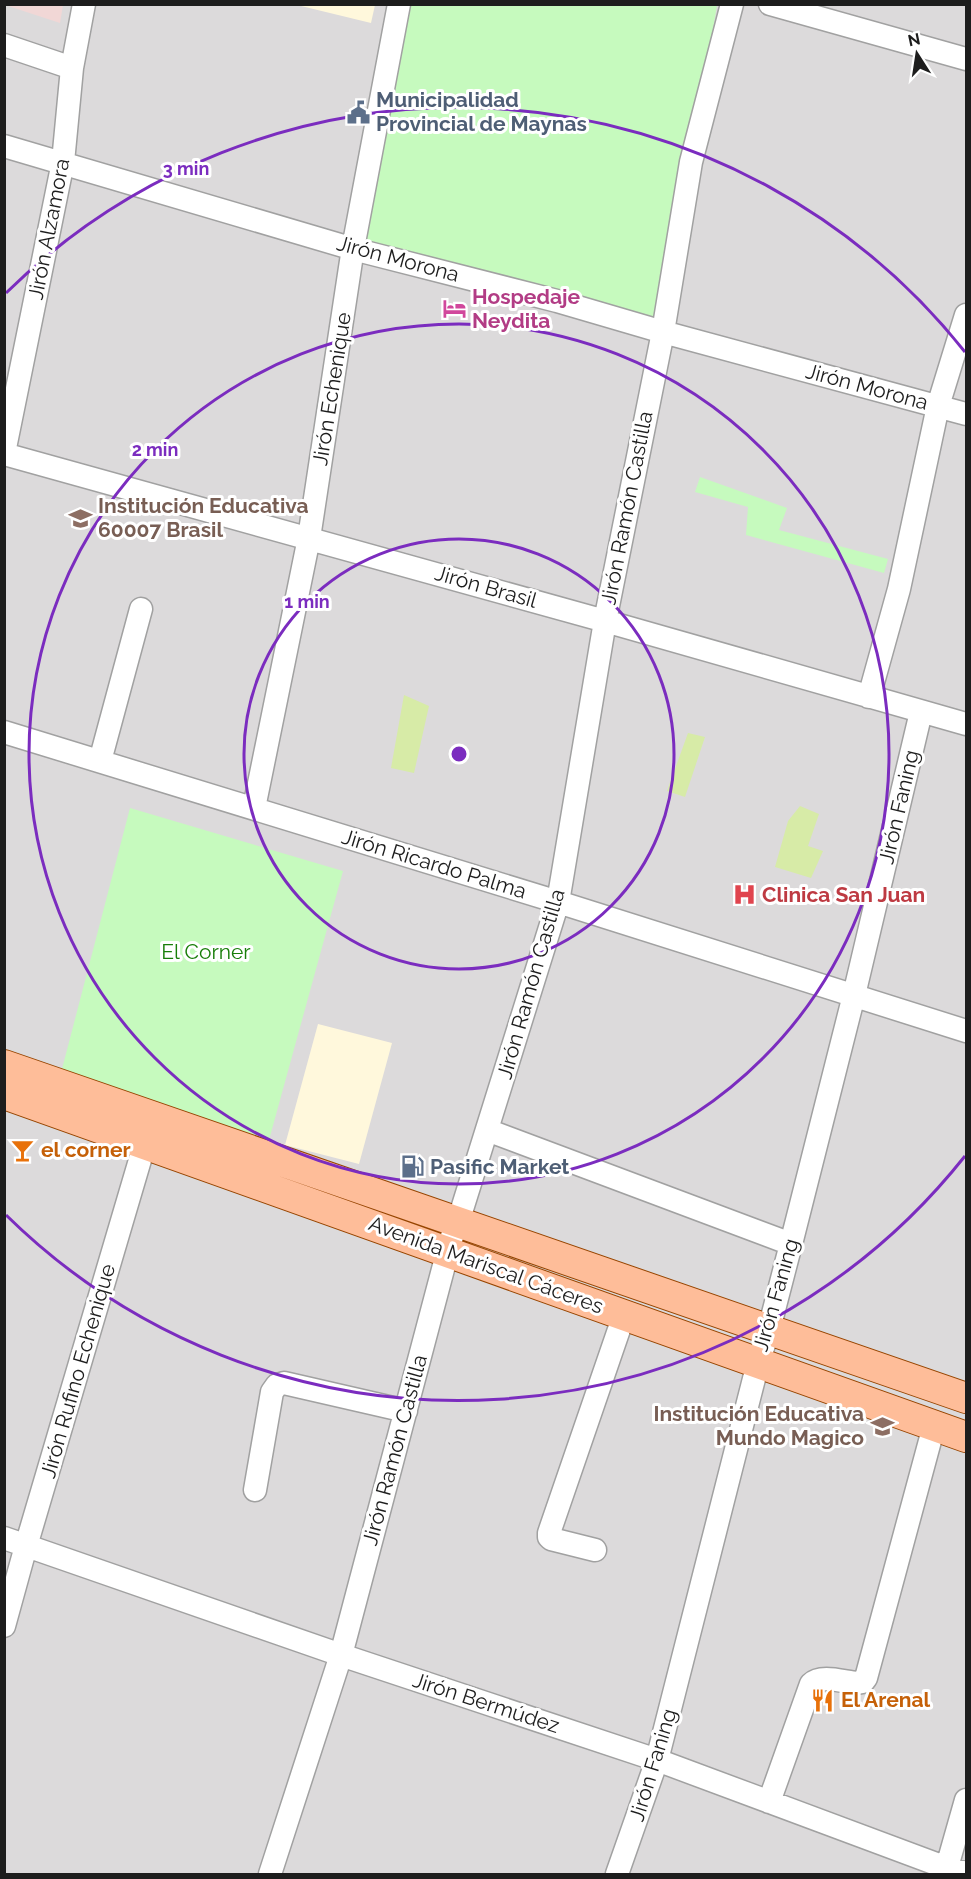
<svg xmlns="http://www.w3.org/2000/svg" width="971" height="1879" viewBox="0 0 971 1879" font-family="Raleway,sans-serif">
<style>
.residential{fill:#dcdadb}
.education{fill:#fff8dc}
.military{fill:#f1d7d6}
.grass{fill:#d7eba7}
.park{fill:#c6fabe}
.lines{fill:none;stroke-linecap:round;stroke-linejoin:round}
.minor-casing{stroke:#a1a1a1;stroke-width:25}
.major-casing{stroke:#974500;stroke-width:32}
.minor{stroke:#fff;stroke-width:22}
.major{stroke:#febd99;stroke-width:30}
.ring{fill:none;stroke:#7b2cbf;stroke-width:3}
.labels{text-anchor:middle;stroke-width:6;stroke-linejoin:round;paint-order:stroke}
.service-label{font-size:21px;font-weight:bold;fill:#4e5e75;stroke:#fff;text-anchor:start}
.street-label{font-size:21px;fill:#1d1d1d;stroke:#fff}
.hotel-label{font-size:21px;font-weight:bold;fill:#b23c85;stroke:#fff;text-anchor:start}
.education-label{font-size:21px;font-weight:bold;fill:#785e54;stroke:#fff;text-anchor:start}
.health-label{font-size:21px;font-weight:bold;fill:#be3a42;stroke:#fff;text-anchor:start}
.park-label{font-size:21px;fill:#187e09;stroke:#fff}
.food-label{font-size:21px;font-weight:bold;fill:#c56008;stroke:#fff;text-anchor:start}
.centre{fill:#7b2cbf;stroke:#fff;stroke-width:3}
.ring-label{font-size:18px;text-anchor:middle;font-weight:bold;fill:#7b2cbf;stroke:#fff;stroke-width:6;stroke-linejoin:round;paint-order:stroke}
</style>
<rect width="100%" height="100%" fill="#efe8e3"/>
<path class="residential" d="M5,5H966V1874H5Z"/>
<path class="education" d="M297,5L375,4V5L371,23Z
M318,1024L392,1043L359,1164L285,1145Z"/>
<path class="military" d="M5,5H63L60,23Z"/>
<path class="grass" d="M404,695L429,706L414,773L391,768Z
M688,733L705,737L685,797L667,791Z
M800,806L819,814L808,846L823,851L811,878L775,867L788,821Z"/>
<path class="park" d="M399,5H717L663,332L357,250Z
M700,477L787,508L779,530L888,559L884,573L746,535L748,507L695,492Z
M130,808L343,871L269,1140L62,1069Z"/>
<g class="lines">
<defs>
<path id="minor" d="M770,4L966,59
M4,45L72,68
M4,146L357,250L557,301L663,332L966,414
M4,453L63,162L72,68L84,4
M4,454L605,621L966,724
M869,697L899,589L938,406L966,315
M4,732L558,902L966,1031
M100,761L141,609
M254,808L309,538L353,248L399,4
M487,1130L791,1244
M255,1490L272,1392L277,1385L284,1383L406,1411
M4,1538L341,1655L657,1760L947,1868L966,1873
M595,1550L551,1539L549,1537V1533L624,1315
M4,1626L26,1546L145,1143L152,1131
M769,1802L811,1684C821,1674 844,1682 857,1683L863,1682L866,1678L934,1426
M270,1874L341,1655L451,1239L458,1222L558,902L605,621L663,332L691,162L732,4
M617,1874L657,1760L758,1363L769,1329L791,1244L854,995L921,712
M945,1874L966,1800"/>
<path id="major" d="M4,1065L966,1398
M4,1094L966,1437"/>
</defs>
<use href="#minor" class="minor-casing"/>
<use href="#major" class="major-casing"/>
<use href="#minor" class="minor"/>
<use href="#major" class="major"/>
</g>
<g class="ring">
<circle cx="459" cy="754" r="215"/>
<circle cx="459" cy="754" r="430"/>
<path d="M965 1156A646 646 0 0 1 6 1215M6 293A646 646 0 0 1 965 352"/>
</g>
<defs>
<symbol id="civic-bare" viewBox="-9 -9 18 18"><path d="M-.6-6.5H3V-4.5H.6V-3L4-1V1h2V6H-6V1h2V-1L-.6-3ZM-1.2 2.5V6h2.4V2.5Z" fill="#5c6f8a" stroke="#fff" stroke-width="2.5" paint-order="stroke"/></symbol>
<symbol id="hotel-bare" viewBox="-9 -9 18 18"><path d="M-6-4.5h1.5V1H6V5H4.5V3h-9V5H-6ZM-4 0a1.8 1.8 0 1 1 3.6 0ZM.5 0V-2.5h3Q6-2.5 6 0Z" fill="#d1479c" stroke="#fff" stroke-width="2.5" paint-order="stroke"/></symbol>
<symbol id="school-bare" viewBox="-9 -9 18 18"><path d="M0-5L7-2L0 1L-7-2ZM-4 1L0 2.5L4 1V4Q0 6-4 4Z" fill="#8d6e63" stroke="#fff" stroke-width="2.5" paint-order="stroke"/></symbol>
<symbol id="hospital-bare" viewBox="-9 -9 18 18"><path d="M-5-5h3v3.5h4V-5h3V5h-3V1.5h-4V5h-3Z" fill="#e0444e" stroke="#fff" stroke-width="2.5" paint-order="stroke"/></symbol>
<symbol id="bar-bare" viewBox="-9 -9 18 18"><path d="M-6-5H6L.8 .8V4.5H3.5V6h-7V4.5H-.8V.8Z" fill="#e8710a" stroke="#fff" stroke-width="2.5" paint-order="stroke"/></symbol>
<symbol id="fuel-bare" viewBox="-9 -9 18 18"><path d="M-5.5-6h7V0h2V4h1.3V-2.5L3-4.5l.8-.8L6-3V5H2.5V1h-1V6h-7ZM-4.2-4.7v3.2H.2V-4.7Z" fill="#5c6f8a" stroke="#fff" stroke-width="2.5" paint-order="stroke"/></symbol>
<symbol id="restaurant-bare" viewBox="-9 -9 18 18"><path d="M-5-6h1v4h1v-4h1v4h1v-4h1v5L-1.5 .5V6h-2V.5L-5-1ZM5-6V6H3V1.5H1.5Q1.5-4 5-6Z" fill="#e8710a" stroke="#fff" stroke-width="2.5" paint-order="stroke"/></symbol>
</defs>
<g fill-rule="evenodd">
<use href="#civic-bare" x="342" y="96" width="33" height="33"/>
<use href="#hotel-bare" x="438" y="292" width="33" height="33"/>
<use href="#school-bare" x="64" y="502" width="33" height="33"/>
<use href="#hospital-bare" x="728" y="878" width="33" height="33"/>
<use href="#bar-bare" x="6" y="1134" width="33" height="33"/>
<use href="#fuel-bare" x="396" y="1150" width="33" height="33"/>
<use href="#school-bare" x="866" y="1410" width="33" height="33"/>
<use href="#restaurant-bare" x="806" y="1684" width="33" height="33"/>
</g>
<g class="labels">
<g class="service-label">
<text x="376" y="107">Municipalidad<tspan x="376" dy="24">Provincial de Maynas</tspan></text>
<text x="430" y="1174">Pasific Market</text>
</g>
<g class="street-label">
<text transform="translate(49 229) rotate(-79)" y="7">Jirón Alzamora</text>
<text transform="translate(398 259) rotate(15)" y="7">Jirón Morona</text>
<text transform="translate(867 387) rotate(15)" y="7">Jirón Morona</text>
<text transform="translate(332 389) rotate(-81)" y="7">Jirón Echenique</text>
<text transform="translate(627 508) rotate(-79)" y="7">Jirón Ramón Castilla</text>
<text transform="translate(486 587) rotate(16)" y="7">Jirón Brasil</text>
<text transform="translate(899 807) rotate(-77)" y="7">Jirón Faning</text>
<text transform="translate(434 864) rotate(17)" y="7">Jirón Ricardo Palma</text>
<text transform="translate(531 984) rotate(-74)" y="7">Jirón Ramón Castilla</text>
<text transform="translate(486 1265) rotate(20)" y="7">Avenida Mariscal Cáceres</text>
<text transform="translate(776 1295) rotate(-74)" y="7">Jirón Faning</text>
<text transform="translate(78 1371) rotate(-74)" y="7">Jirón Rufino Echenique</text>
<text transform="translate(395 1450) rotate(-75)" y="7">Jirón Ramón Castilla</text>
<text transform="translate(486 1703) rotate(18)" y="7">Jirón Bermúdez</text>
<text transform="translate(653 1765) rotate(-73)" y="7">Jirón Faning</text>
</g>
<g class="hotel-label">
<text x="472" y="304">Hospedaje<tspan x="472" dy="24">Neydita</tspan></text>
</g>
<g class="education-label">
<text x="98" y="513">Institución Educativa<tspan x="98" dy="24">60007 Brasil</tspan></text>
<text x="864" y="1421" text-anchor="end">Institución Educativa<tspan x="864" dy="24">Mundo Magico</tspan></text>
</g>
<g class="health-label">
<text x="762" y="902">Clinica San Juan</text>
</g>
<g class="park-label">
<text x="206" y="959">El Corner</text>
</g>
<g class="food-label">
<text x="41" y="1157">el corner</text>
<text x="841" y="1707">El Arenal</text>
</g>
</g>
<circle cx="459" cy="754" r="9" class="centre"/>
<g class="ring-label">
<text x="186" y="175">3 min</text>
<text x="155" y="456">2 min</text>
<text x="307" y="608">1 min</text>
</g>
<rect width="971" height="1879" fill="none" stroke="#1d1d1d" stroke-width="12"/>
<g transform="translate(917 54) rotate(348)" stroke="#ffffff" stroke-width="4.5" paint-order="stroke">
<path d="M0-4.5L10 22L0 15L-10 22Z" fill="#1d1d1d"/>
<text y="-9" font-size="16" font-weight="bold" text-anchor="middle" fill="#1d1d1d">N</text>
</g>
</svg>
